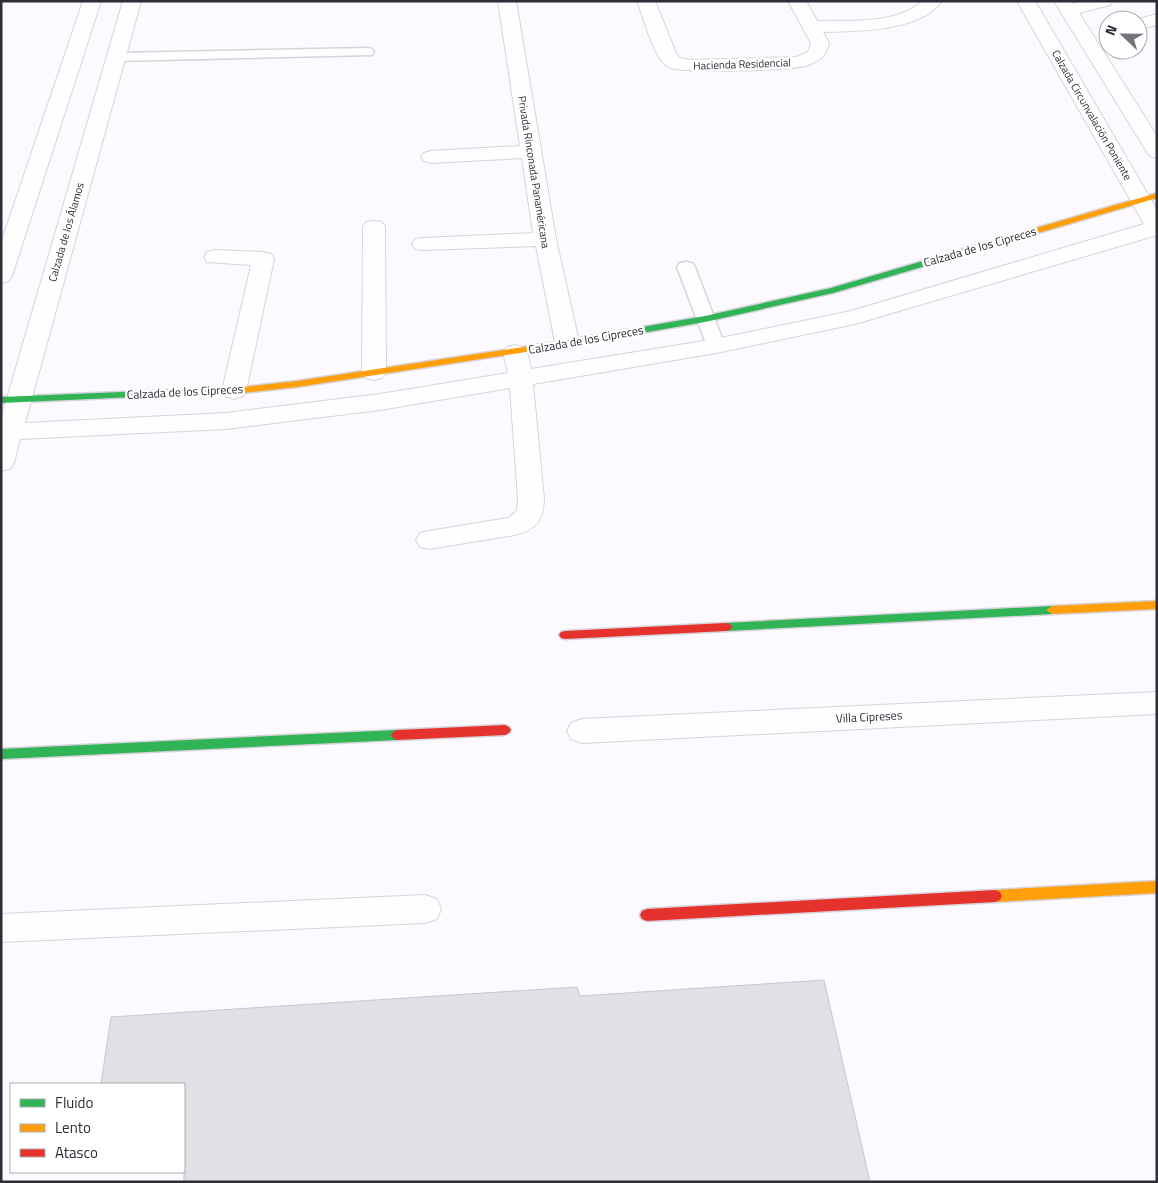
<svg xmlns="http://www.w3.org/2000/svg" width="1158" height="1183" viewBox="0 0 1158 1183" font-family="'Titillium Web',sans-serif">
<style>
.building{fill:#e2dfe7;stroke:#c9c6ce}
.lines{fill:none;stroke-linecap:round;stroke-linejoin:round}
.lane-casing{stroke:#d6d3db;stroke-width:3}
.street-casing{stroke:#d6d3db;stroke-width:2}
.fast-casing{stroke:#d6d3db;stroke-width:3}
.slow-casing{stroke:#d6d3db;stroke-width:3}
.jam-casing{stroke:#d6d3db;stroke-width:3}
.lane{fill:#fffeff;fill-rule:evenodd}
.street{fill:#fffeff;fill-rule:evenodd}
.fast{fill:#30b455;fill-rule:evenodd}
.slow{fill:#ff9f0a;fill-rule:evenodd}
.jam{fill:#e5322d;fill-rule:evenodd}
.labels{text-anchor:middle;stroke-width:5;stroke-linejoin:round;paint-order:stroke}
.far-street-label{font-size:11px;fill:#2f2b37;stroke:#fff}
.street-label{font-size:12px;fill:#2f2b37;stroke:#fff}
</style>
<rect width="100%" height="100%" fill="#fcfafe"/>
<path class="building" d="M824,980L870,1182H184V1084H101L111,1017L577,987L580,996Z"/>
<g class="lines">
<defs>
<path id="lane" d="M367,48L372,49L374,52L372,55L116,61L111,60L109,57L111,54L116,53Z
M686,262L692,263L695,267L725,346L722,350L716,352L710,350L707,346L677,267L680,263Z"/>
<path id="street" d="M83,1H101L12,276L9,281L1,283V243Z
M123,1H141L25,423L226,413L380,394L508,373L503,352L507,347L515,345L523,347L527,352L531,369L716,339L851,311L1144,224L1017,1H1035L1157,210V235L855,324L716,353L533,384L544,499C543,521 537,529 515,535L429,549L420,547L416,540L420,533L429,531L508,518L517,511L518,499L510,388L380,410L226,429L20,439L14,463L10,469L1,471V419Z
M498,1H516L556,239L579,342L575,347L567,349L559,347L555,342L536,246L423,250L415,249L412,244L415,239L423,238L533,233L522,158L431,163L424,161L421,157L424,153L431,151L520,146Z
M637,1H655L676,53L680,58L692,60L796,57L808,52L811,43L788,1H806L817,21C850,20 896,25 922,1H942C920,32 857,31 823,32L829,43C824,60 821,59 806,66C789,70 680,74 668,67C654,59 643,16 637,1Z
M1054,1H1072L1073,4L1082,1H1113L1110,5L1079,13L1157,136V158L1150,156L1147,152Z
M1157,14V25L1138,30V20H1135Z
M374,221L382,222L385,227L386,373L382,378L374,380L366,378L362,373L363,227L366,222Z
M215,250L263,252L271,254L274,259L246,391L243,396L234,399L225,396L222,391L251,265L207,262L204,257L207,252Z
M1157,692V714L582,743L571,739L567,731L571,723L582,719Z
M425,895L437,899L441,909L437,919L425,923L1,942V914Z"/>
<path id="fast" d="M984,243L988,246L987,248L833,293L705,322L550,349L545,346L550,343L705,316L831,288Z
M243,387L248,390L246,392L1,403V397Z
M1052,606L1058,610L1052,614L726,631L722,630L720,627L722,624L726,623Z
M397,730L401,732L403,735L401,738L397,740L1,759V749Z"/>
<path id="slow" d="M1157,193V198L987,248H981L980,246L981,244Z
M550,343L553,344V348L297,387L243,393L238,390L243,387L297,381Z
M1157,601V609L1052,614L1046,610L1052,606Z
M1157,881V893L995,902L990,900L988,896L990,892L995,890Z"/>
<path id="jam" d="M726,623L730,624L732,627L730,630L726,631L565,639L561,638L559,635L561,632L565,631Z
M505,725L509,727L511,730L509,733L505,735L397,740L393,738L391,735L393,732L397,730Z
M995,890L1000,892L1002,896L1000,900L995,902L647,921L642,919L640,915L642,911L647,909Z"/>
</defs>
<use href="#lane" class="lane-casing"/>
<use href="#street" class="street-casing"/>
<use href="#fast" class="fast-casing"/>
<use href="#slow" class="slow-casing"/>
<use href="#jam" class="jam-casing"/>
<use href="#lane" class="lane"/>
<use href="#street" class="street"/>
<use href="#fast" class="fast"/>
<use href="#slow" class="slow"/>
<use href="#jam" class="jam"/>
</g>
<g class="labels">
<g class="far-street-label">
<text transform="translate(742 64) rotate(-2)" y="4">Hacienda Residencial</text>
<text transform="translate(1092 115) rotate(60)" y="4">Calzada Circunvalación Poniente</text>
<text transform="translate(534 172) rotate(81)" y="4">Privada Rinconada Panaméricana</text>
<text transform="translate(66 232) rotate(-74)" y="4">Calzada de los Álamos</text>
</g>
<g class="street-label">
<text transform="translate(980 247) rotate(-16)" y="4">Calzada de los Cipreces</text>
<text transform="translate(586 340) rotate(-10)" y="4">Calzada de los Cipreces</text>
<text transform="translate(185 392) rotate(-3)" y="4">Calzada de los Cipreces</text>
<text transform="translate(869 717) rotate(-3)" y="4">Villa Cipreses</text>
</g>
</g>
<rect width="1158" height="1183" fill="none" stroke="#2f2b37" stroke-width="5"/>
<rect x="10" y="1083" width="175" height="90" fill="#ffffff" stroke="#acaaaf"/>
<rect x="20" y="1099" width="25" height="8" fill="#30b455" stroke="#acaaaf"/>
<text x="55" y="1108" font-size="15" fill="#2f2b37">Fluido</text>
<rect x="20" y="1124" width="25" height="8" fill="#ff9f0a" stroke="#acaaaf"/>
<text x="55" y="1133" font-size="15" fill="#2f2b37">Lento</text>
<rect x="20" y="1149" width="25" height="8" fill="#e5322d" stroke="#acaaaf"/>
<text x="55" y="1158" font-size="15" fill="#2f2b37">Atasco</text>
<g transform="translate(1123 35) rotate(292)"><circle r="24" fill="#ffffff" stroke="#acaaaf"/>
<path d="M0-4L9 19L0 12L-9 19Z" fill="#77737d"/>
<text y="-8" font-size="14" font-weight="bold" text-anchor="middle" fill="#2f2b37">N</text>
</g>
</svg>
